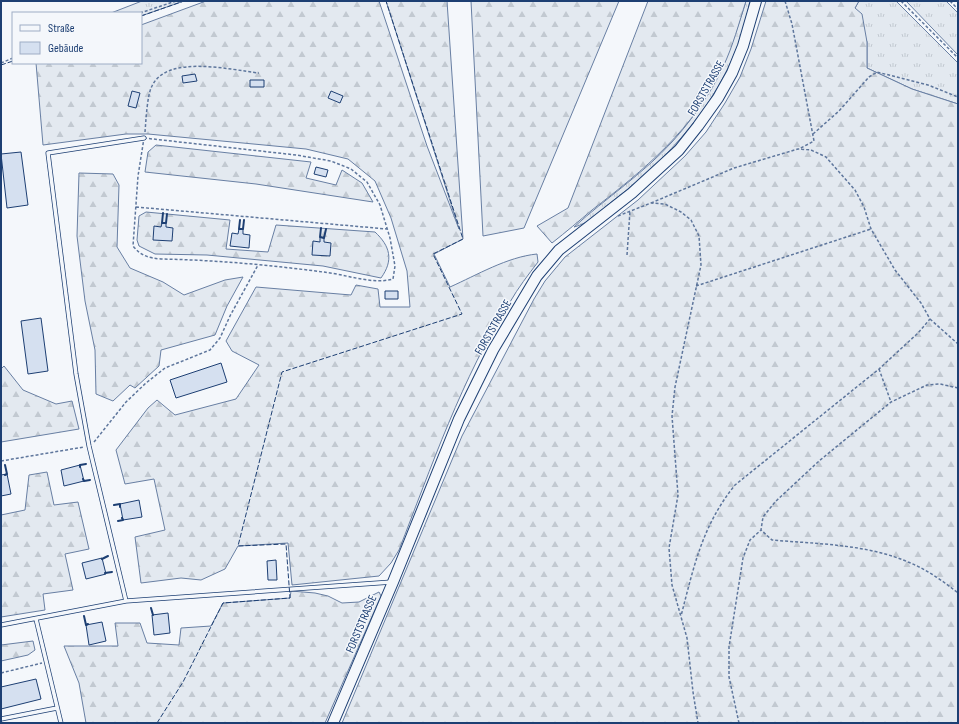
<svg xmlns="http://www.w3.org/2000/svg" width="959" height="724" viewBox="0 0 959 724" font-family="'Sofia Sans Condensed',sans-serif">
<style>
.grass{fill:url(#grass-tufts);stroke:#687fa3}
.forest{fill:url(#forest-firs);stroke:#687fa3}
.building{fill:#d5e0f0;stroke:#1d3f73}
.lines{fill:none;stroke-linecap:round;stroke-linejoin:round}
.lane-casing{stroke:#1d3f73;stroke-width:5}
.secondary-casing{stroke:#1d3f73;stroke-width:12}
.path{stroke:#5e769c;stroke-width:1.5;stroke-dasharray:3 2;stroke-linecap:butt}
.lane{stroke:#f4f7fb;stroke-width:3.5}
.secondary{stroke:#f4f7fb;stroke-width:10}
.fence{stroke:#1d3f73;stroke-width:1;stroke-dasharray:5 2;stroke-linecap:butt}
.wall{stroke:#1d3f73;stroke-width:2}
.labels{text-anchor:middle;stroke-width:3;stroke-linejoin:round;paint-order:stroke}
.street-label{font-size:12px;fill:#1d3f73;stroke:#f4f7fb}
</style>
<defs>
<pattern id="grass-tufts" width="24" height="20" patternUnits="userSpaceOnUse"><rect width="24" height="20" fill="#e3e9f0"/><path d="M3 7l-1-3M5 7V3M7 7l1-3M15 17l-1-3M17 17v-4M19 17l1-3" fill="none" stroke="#c2c9d1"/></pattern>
<pattern id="forest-firs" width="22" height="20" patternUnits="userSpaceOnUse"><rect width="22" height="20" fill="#e3e9f0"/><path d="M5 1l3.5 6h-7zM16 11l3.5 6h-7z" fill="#c2c9d1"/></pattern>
</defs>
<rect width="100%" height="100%" fill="#f4f7fb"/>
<path class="grass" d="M142,1H184L141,16V13H111Z
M746,1H750C735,85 679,150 614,200C602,209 589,224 574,227C606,198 643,174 672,142C712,98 729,56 746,1Z
M859,1H896L958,63V104L912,89L867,68V42L855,8Z
M906,1H946L958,13V55Z"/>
<path class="forest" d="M206,1H379L427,146L459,229L386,1H447L463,239L434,254L450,287C477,275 507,257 537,254L538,262C528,275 518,288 510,302C462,377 431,468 399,550L391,563L379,576L292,585L288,543L238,546L225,569L201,580L181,578L141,583L135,537L165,530L154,479L125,484L116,450L148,408L157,400L175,415L236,399L259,365L232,351L226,341L256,287L351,295L356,285L378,289L380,307H410L407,271L391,218L375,181L348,159L306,149L148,134H126L43,145L36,63H141V25Z
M471,1H619L524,228L483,236Z
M648,1H746C739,23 733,46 723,67C695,128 644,170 592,210C579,221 566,232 552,243L537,226L568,208Z
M766,1H859L855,8L862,14L867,42V68L912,89L958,104V723H342L462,436L534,299L545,281L565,257L638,200L685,156L706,132L725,103L740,77L751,49Z
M156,145L311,162L306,178L336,185L342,170L362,183L373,202L256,184L145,172L148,152Z
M79,173L113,174L119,185L117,247L130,268L163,282L184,295L225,280L243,277L227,306L215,335L161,350L159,366L135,388L130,385L113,401L96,394L95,350L85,301L77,236Z
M146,212L230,220L226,249L268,252L276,225L375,232C390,246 394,260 381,278L323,266L207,255L155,254L139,246L137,240L139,216Z
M4,366L23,390L56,404L72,401L79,429L1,442V369Z
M47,472L54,505L78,502L89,549L65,554L73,590L43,594L45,610L1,617V515L25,510L29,475Z
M291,591L315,593L328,596L342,603L359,602L379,592L381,596L325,723H86L79,683L64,646H118L115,623H140L147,643L179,645L181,628L211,626L223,603L290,598Z
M33,641L35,650L28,655L1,661V645Z"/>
<path class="building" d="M195,74L197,81L183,83L182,76Z
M250,80H264V87H250Z
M132,91L140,93L136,108L128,106Z
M331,91L343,96L340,103L328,98Z
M21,152L28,205L7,208L1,154Z
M316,167L328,170L326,177L314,174Z
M162,223H166V227L173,228L172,241L153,240L154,226L161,227Z
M239,229H243V234L250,235L249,248L230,246L232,233L238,234Z
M320,237L324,238V242L331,243L330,256L312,255L313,241L320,242Z
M385,291H398V299H385Z
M41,318L48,371L28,374L21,321Z
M221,363L227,382L176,398L170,380Z
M80,465L84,481L64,486L61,470Z
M7,474L11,494L1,496V475Z
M139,500L142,517L123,520L120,504Z
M102,558L106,574L86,579L82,563Z
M276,560L277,580H268L267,561Z
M168,613L170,633L154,635L152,615Z
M102,622L106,641L89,645L86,625Z
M36,679L41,699L1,709V687Z"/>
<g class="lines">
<defs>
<path id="lane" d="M126,601L89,446L76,374L48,153L144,138
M36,619L61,723
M1,625L126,601L392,582
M1,719L57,708"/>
<path id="secondary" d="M333,723L393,582L459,419L493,350L537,276L559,250L632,193L679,150L698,126L718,98L732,73L743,46L756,1"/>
</defs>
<use href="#lane" class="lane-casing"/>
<use href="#secondary" class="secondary-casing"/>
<path class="path" d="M785,1L792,24L814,141L799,149
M901,1L958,58
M950,1L958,9
M140,13L176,1
M1,63L13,58
M145,132C146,121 147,95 152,86C167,54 231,70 259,73
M813,134L839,111L869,77L877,72L928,85L958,97
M144,138L296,155L331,161L351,169L367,182L380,205L390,238L395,266L393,279C372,285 345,274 323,272C270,265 215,260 161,259C149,258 141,256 133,246L138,176Z
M651,203L734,168L798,149L811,150L826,157L855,190L864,207L871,229L895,270L921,303L930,319L918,333L879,369L735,485C702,526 694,566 681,616
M136,207L387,229
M618,216L651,203L665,204L681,212L691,220L699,236L701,265L675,387L672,416L678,495L669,548L672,585L687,638L693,692L698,723
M627,255L630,211
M696,286L871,229
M930,319L958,344
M879,369L891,402
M958,388L940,384L927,385L891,402L819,461L775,502L763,517L761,530L772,540C817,544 866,544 908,562C926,569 943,581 958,593
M94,442L126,402L146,383L165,368L210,350L220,338L230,316L258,265
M1,461L84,447
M1,673L42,663
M739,723L729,677V647L743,558L750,540L761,530"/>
<use href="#lane" class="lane"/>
<use href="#secondary" class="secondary"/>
<path class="fence" d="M141,16L184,1
M1,65L13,61
M157,723L183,682L223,603L290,598L286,544L238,546L282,372L462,314L433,254L463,239L386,1"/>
<path class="wall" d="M163,213L162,223H166L167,214
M240,220L239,229H243L244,220
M321,228L320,237L324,238L326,229
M80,467V465L86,464
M5,475L7,474L5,465
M83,479L84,481L90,480
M114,505L120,504V507
M118,521L123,520L122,518
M102,559L108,556
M105,573L112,572
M151,608L153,615
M84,616L86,625L88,624"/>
</g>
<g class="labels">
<g class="street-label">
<text transform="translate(706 88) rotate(-60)" y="4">FORSTSTRASSE</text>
<text transform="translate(493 327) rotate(-60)" y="4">FORSTSTRASSE</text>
<text transform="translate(361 624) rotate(-67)" y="4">FORSTSTRASSE</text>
</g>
</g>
<rect width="959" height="724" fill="none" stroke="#1d3f73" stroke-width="4"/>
<rect x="12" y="12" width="130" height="52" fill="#f4f7fb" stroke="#9eadc5"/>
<rect x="20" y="25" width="20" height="6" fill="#f4f7fb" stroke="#9eadc5"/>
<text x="48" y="32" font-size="12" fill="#1d3f73">Straße</text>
<rect x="20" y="42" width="20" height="12" fill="#d5e0f0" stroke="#9eadc5"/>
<text x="48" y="52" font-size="12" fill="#1d3f73">Gebäude</text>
</svg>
